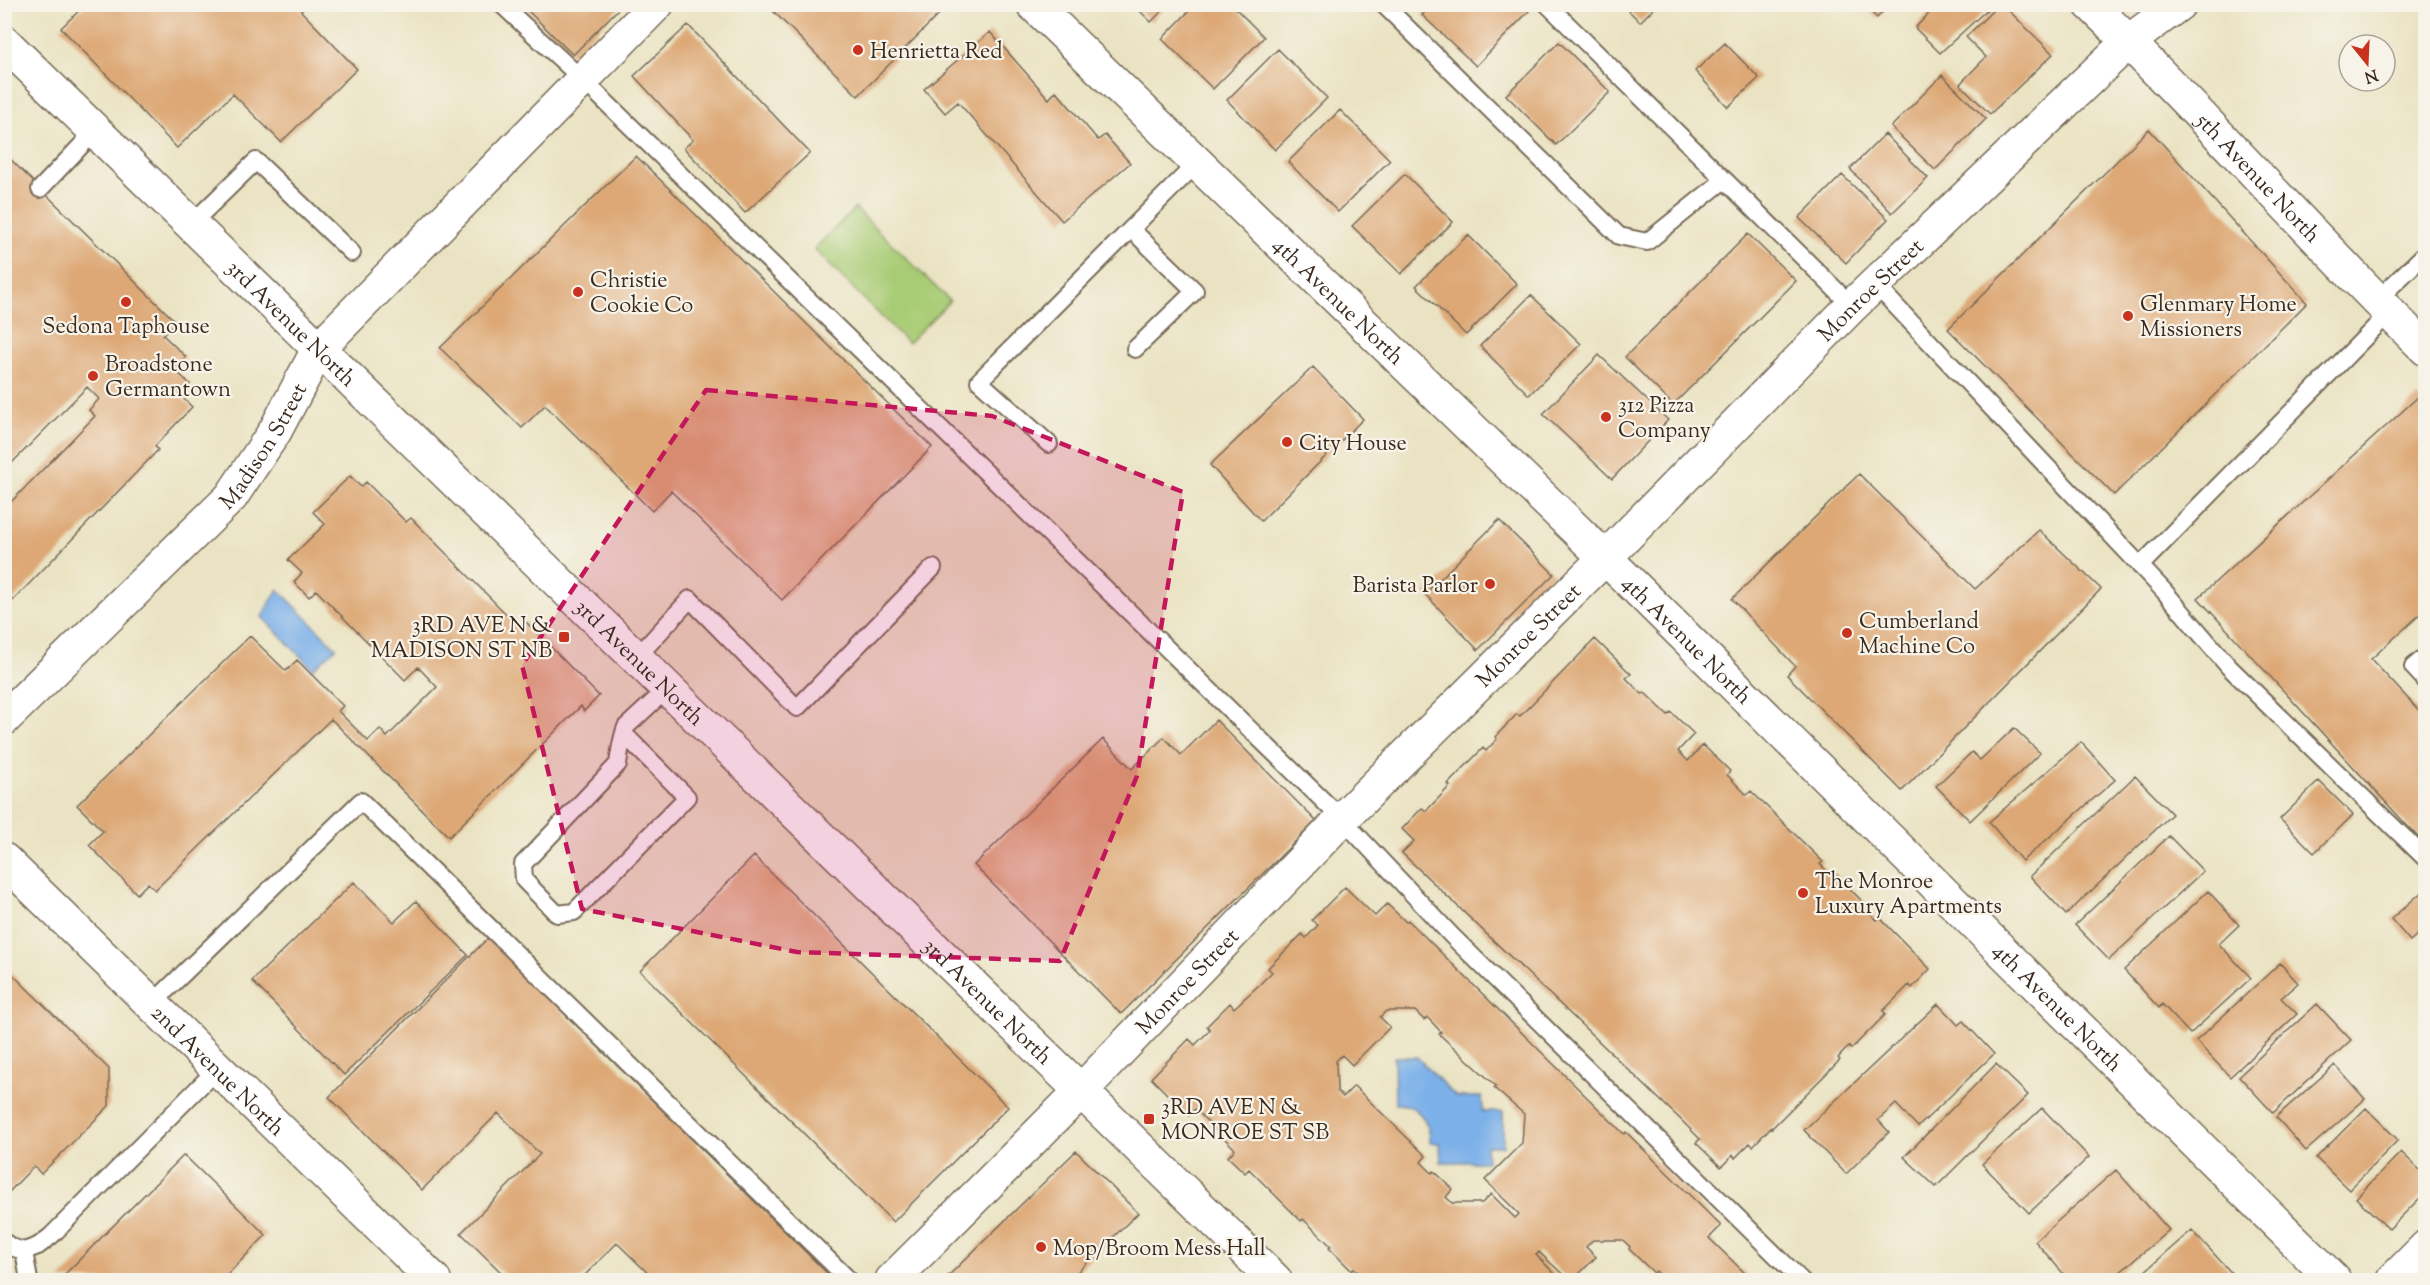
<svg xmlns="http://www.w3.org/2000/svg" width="2430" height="1285" viewBox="0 0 2430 1285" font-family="'Sorts Mill Goudy',serif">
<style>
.green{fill:#a8cc75;stroke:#727b4a;stroke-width:1.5}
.water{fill:#7cb0e9;stroke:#5c6d84;stroke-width:1.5}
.building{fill:#dda876;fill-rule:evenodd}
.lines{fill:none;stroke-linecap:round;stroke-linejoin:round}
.service-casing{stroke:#786b58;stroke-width:20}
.minor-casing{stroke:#786b58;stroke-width:36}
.tertiary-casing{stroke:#786b58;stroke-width:36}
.service{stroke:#fff;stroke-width:16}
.minor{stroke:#fff;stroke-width:33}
.tertiary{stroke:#fff;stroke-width:33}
.marked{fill:#c2185b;fill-opacity:0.2;stroke:#c2185b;stroke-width:4.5;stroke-dasharray:12 8;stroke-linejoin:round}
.poi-dot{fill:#c8321e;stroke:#f7f3e8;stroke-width:2}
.labels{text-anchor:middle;stroke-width:4.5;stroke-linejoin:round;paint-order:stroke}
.poi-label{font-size:22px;fill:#3b2a1e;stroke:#f7f3e8;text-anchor:start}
.street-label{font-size:22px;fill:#3b2a1e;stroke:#f7f3e8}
</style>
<rect width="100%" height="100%" fill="#f7f3e8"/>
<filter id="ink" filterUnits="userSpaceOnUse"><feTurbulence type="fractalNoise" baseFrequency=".0167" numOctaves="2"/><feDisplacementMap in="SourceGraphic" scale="12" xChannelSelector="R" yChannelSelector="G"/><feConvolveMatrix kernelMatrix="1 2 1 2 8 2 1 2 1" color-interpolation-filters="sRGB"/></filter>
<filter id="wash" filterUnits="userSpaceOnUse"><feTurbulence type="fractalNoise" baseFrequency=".008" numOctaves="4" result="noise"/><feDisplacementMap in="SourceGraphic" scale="24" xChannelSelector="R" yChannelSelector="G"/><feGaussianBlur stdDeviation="1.35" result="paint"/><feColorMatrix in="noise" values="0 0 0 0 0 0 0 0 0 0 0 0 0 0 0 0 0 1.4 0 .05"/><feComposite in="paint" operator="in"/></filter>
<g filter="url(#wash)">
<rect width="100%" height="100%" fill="#eae3c3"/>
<path class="green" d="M855,208L950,301L908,343L814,249Z"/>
<path class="water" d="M278,589L336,648L313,669L262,617Z
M1394,1057H1417L1456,1097H1482L1483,1112H1503V1146H1486L1487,1162H1441L1440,1143H1430C1431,1122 1417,1103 1395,1104Z"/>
<g id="blocks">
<path class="building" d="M86,4H308L301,11L357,69L281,142L233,94L177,148L61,28Z
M521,4H623L573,55Z
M766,4H949L858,96Z
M1133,4H1169L1151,22Z
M1196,4H1231L1264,37L1213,89L1162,39Z
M1432,4H1523L1529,11L1476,66L1422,15Z
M1622,4H1658L1640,22Z
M1863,4H1890L1877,18Z
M1938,4H1993L1940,53L1915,28Z
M1999,4H2002L2053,54L1990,114L1960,84L1986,57L1966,37Z
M688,25L810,153L745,213L684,148L693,140L634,76Z
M990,32L1049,99L1056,91L1098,140L1105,135L1130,163L1062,221L958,102L945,113L924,89Z
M1559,42L1610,92L1556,145L1506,95Z
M1725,43L1759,78L1728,107L1695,71Z
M1278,49L1327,98L1275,150L1227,100Z
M1942,75L1986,119L1935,170L1891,127Z
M1340,110L1390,160L1338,212L1288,162Z
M2149,129L2307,303L2114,495L1948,329Z
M1885,134L1928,178L1892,213L1850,169Z
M5,154L176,322L163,335L186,357L174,369L190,384L180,395L192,407L155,446L158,450L4,610V497L10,503L95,416L89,410L99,399L87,387L5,470Z
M636,156L932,447L782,600L671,491L652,511L545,405L522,428L440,348Z
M1405,174L1453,222L1401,274L1352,226Z
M1842,175L1888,219L1846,263L1799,218Z
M1748,234L1796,281L1673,405L1625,357Z
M1468,235L1517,284L1466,335L1416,286Z
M1531,295L1581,344L1529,395L1480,346Z
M1599,355L1668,420L1612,479L1543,414Z
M1313,367L1363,419L1261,521L1210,465Z
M2418,397L2426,405V609L2371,659L2426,718V846L2198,598Z
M1859,474L1975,589L2039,530L2101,589L1902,791L1787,675L1795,666L1732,599Z
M350,476L361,487L366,482L406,522L411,518L520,628L526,622L599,696L584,711L581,706L449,837L331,719L155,890L148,883L137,894L89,845L103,831L77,805L250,636L286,671L297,660L343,706L338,711L368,741L380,729L387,737L437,687L418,667L405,680L316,590L309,597L294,582L302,573L288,560L325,524L313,512Z
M1499,520L1554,574L1478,650L1425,594Z
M1595,639L1631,674L1626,678L1642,694L1645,693L1668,715L1671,712L1694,734L1678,751L1688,761L1703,745L1730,771L1727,775L1747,795L1751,791L1823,862L1820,864L1831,875L1834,873L1869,908L1866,910L1877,920L1880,918L1930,969L1912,988L1909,985L1883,1011L1886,1014L1851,1049L1849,1046L1838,1058L1840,1060L1772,1128L1771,1127L1753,1146L1750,1143L1735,1158L1733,1155L1721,1167L1696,1143L1700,1139L1680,1119L1402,853L1414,841L1402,829L1422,808L1426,811L1450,786L1448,784L1483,748L1486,751L1497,739L1495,737L1517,714L1520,716Z
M1216,720L1316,821L1121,1014L974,865L1103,739L1132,769L1164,737L1181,755Z
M2014,728L2040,753L1970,821L1936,786L1972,752L1980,760Z
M2081,742L2115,780L2022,861L1989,822Z
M2135,776L2172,814L2066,915L2030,876Z
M2319,781L2353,815L2314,853L2280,819Z
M2169,836L2203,871L2109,960L2075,925Z
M754,856L1008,1107L893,1222L640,971Z
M354,882L394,922L416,901L468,955L344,1075L252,981Z
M1345,887L1375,916L1387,904L1406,922L1408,920L1624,1134L1626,1132L1721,1226L1709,1238L1752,1280H1662V1277L1656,1271L1654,1273L1629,1249L1630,1247L1623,1240H1593L1586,1247L1596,1257L1573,1280H1569L1539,1252L1536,1255L1557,1276L1552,1280H1367L1354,1268L1352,1271L1329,1248L1331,1246L1303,1219L1301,1221L1249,1169L1245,1173L1228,1157L1235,1149L1195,1109L1189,1116L1151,1078L1189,1039L1195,1045L1210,1030L1207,1026L1230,1003L1234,1008L1259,985L1272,972L1268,968L1302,934L1306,938L1318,925L1312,920ZM1386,1011H1415L1424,1020L1427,1017L1441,1032L1439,1034L1496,1086L1494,1088L1524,1114L1522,1143L1485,1180L1519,1214L1515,1218L1491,1194L1482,1203H1452L1446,1197L1453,1189L1434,1171L1432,1173L1421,1162L1426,1156L1354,1086L1343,1097L1337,1091L1336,1061L1342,1055L1352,1065L1390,1027L1380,1017Z
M2208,891L2239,925L2219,944L2251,978L2190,1034L2162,1004L2159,1008L2124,970Z
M2423,891L2426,894V927L2410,941L2391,919Z
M488,938L834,1280H655L617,1243L580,1280H509L461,1233L540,1154L498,1113L422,1190L329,1097Z
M2280,963L2298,983L2281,998L2297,1014L2230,1077L2196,1041Z
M4,966L109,1069V1106L41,1174L34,1166L7,1194L4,1192Z
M1938,1004L1958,1025L1963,1021L1994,1054L1918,1127L1896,1104L1878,1120L1889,1132L1846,1174L1804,1130Z
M2317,1004L2351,1040L2273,1113L2239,1076Z
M1996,1064L2028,1095L1936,1187L1904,1157Z
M2335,1065L2365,1099L2306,1151L2276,1117Z
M2042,1108L2089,1157L2029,1213L1982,1164Z
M2366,1108L2398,1140L2349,1190L2316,1158Z
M1076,1151L1138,1213L1069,1280H944Z
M2401,1152L2426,1176V1192L2389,1229L2356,1198Z
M184,1155L266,1235L222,1280H59Z
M2116,1170L2169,1230L2111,1280H2069L2035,1241Z
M2192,1230L2238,1280H2135Z"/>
</g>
</g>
<g filter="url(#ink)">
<use href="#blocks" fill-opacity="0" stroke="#786b58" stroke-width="1.5"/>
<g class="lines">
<defs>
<path id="service" d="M501,4L582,79L1342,819L1452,936L1801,1280
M1383,4L1619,236L1647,242L1724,180
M1547,4L1852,306
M40,189L96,130
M191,224L256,161L352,253
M1131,229L1195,291L1135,349
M1875,284L2164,591L2229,667L2426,859
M2376,301L2426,253
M1049,444L979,381L1196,164
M2140,566L2389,313
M2426,656L2413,667L2426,681
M636,658L690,599L797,708L933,568
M624,734L687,797L574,912L557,914L524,880L523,864L618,764C620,751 621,739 626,727L668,688
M152,1004L361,801L849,1280
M4,1242L11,1247L24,1251
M29,1280L24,1251L38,1246L51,1236L217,1069"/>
<g id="minor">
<path id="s1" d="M1033,4L1628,580L2334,1280"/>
<path d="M319,348L657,4"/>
<path id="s2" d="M4,860L434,1280"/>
<path id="s3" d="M892,1280L1081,1091L1342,819L1605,558L1852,306L2128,42"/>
<path d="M2393,1280L2426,1247"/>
</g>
<g id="tertiary">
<path id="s4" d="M2090,4C2206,116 2311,237 2426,349"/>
<path id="s5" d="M4,42L1275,1280"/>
<path d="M2128,42L2179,4"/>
<path id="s6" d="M4,719L231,497L275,431L319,348"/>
</g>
</defs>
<use href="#service" class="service-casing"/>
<use href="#minor" class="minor-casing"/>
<use href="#tertiary" class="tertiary-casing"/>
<use href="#service" class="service"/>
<use href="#minor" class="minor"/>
<use href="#tertiary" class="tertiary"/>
</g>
</g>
<path class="marked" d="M706,390L992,416L1183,492L1137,776L1060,961L797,952L582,909L522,665Z"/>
<g class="poi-dot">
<circle cx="858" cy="50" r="6"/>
<circle cx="578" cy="292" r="6"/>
<circle cx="126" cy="302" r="6"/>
<circle cx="2128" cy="316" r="6"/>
<circle cx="93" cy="376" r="6"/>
<circle cx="1606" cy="417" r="6"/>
<circle cx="1287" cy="442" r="6"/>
<circle cx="1490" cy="584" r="6"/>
<circle cx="1847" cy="633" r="6"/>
<rect x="558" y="631" width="12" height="12" rx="3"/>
<circle cx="1803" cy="893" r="6"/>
<rect x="1143" y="1113" width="12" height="12" rx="3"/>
<circle cx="1041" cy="1247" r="6"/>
</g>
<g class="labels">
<g class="poi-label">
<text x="870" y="58">Henrietta Red</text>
<text x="590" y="287">Christie<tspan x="590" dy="25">Cookie Co</tspan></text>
<text x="2140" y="311">Glenmary Home<tspan x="2140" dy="25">Missioners</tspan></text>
<text x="126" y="333" text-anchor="middle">Sedona Taphouse</text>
<text x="105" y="371">Broadstone<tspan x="105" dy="25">Germantown</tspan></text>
<text x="1618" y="412">312 Pizza<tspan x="1618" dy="25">Company</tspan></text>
<text x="1299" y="450">City House</text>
<text x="1478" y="592" text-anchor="end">Barista Parlor</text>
<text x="1859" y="628">Cumberland<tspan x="1859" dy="25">Machine Co</tspan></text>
<text x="552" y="632" text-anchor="end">3RD AVE N &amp;<tspan x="552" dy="25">MADISON ST NB</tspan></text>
<text x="1815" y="888">The Monroe<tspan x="1815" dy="25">Luxury Apartments</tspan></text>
<text x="1161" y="1114">3RD AVE N &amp;<tspan x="1161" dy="25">MONROE ST SB</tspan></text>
<text x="1053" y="1255">Mop/Broom Mess Hall</text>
</g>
<g class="street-label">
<text dy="8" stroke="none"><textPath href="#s4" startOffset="242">5th Avenue North</textPath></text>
<text dy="8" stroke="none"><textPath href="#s3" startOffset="1392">Monroe Street</textPath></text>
<text dy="8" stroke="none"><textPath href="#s1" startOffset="426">4th Avenue North</textPath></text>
<text dy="8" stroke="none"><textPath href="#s5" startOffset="402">3rd Avenue North</textPath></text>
<text dy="8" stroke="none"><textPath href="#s6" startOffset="378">Madison Street</textPath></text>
<text dy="8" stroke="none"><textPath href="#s3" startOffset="906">Monroe Street</textPath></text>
<text dy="8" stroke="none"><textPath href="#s1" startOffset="912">4th Avenue North</textPath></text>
<text dy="8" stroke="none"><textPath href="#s5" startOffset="888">3rd Avenue North</textPath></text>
<text dy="8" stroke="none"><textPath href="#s3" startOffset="420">Monroe Street</textPath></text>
<text dy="8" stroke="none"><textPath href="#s5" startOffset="1374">3rd Avenue North</textPath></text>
<text dy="8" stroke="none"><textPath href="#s1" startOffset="1434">4th Avenue North</textPath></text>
<text dy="8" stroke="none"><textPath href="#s2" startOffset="300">2nd Avenue North</textPath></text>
</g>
</g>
<rect width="2430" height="1285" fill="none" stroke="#f7f3e8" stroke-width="24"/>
<g transform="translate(2367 63) rotate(162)"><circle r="28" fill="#f7f3e8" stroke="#aca397" stroke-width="1.5"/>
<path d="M0-4.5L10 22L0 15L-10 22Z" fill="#c8321e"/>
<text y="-9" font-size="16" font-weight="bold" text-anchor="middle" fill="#3b2a1e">N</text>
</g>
</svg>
